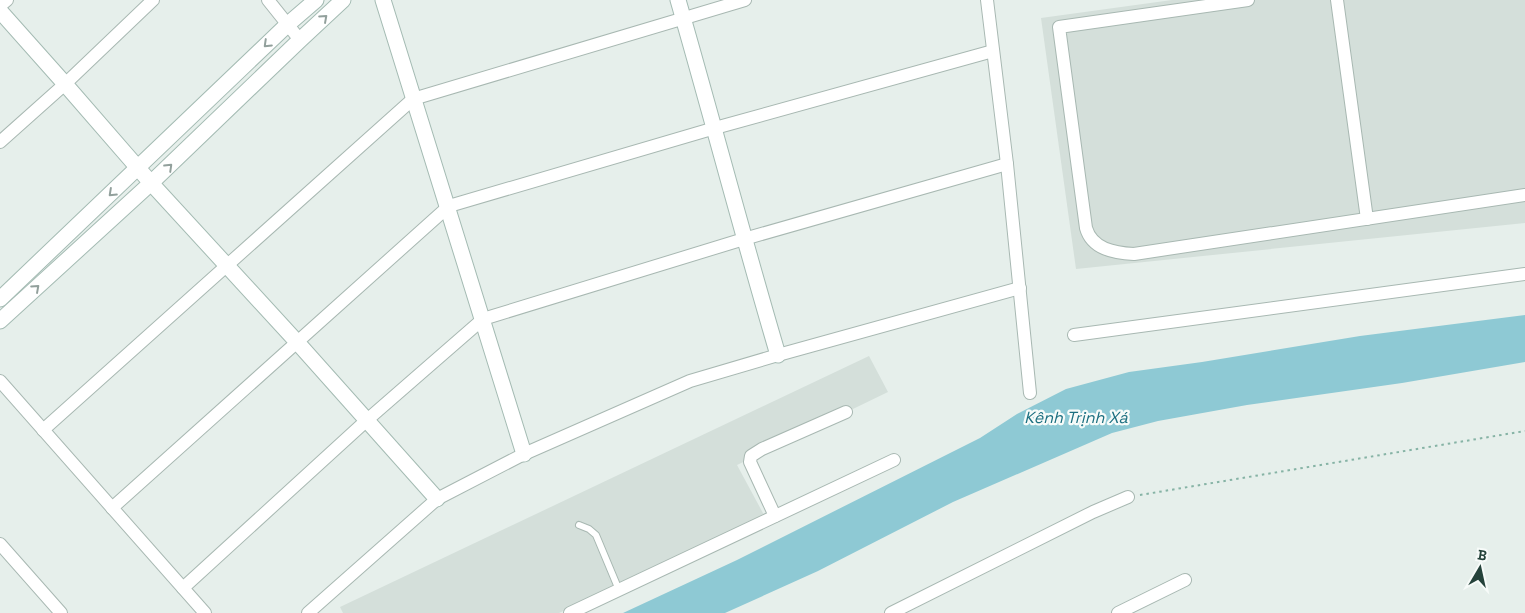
<svg xmlns="http://www.w3.org/2000/svg" width="1525" height="613" viewBox="0 0 1525 613" font-family="'Space Grotesk',sans-serif">
<rect width="100%" height="100%" fill="#e6efeb"/>
<g fill="#d4dfda">
<polygon points="1172,0 1525,0 1525,223 1076,269 1041,18"/>
<polygon points="869,356 888,392 737,465 764,515 559,613 343,613 340,607"/>
</g>
<polygon fill="#8ec9d4" points="1525,315 1525,362 1402,383 1247,405 1158,421 1112,433 953,502 818,571 725,613 623,613 737,560 980,438 1017,414 1066,389 1129,372 1202,362 1360,336"/>
<g fill="none" stroke-linecap="round" stroke-linejoin="round">
<g stroke="#a8b8b2" stroke-width="8">
<polyline id="lane" points="579,525 589,529 596,535 619,590"/>
</g>
<g stroke="#a8b8b2" stroke-width="14">
<g id="street">
<polyline points="268,0 300,40"/>
<polyline points="987,0 1007,164 1030,393"/>
<path d="M1248 0 1059 27 1086 228C1092 249 1114 253 1134 254L1525 195"/>
<polyline points="1337,0 1367,219"/>
<polyline points="0,6 7,0"/>
<polyline points="0,142 65,84 153,0"/>
<polyline points="1074,335 1525,274"/>
<polyline points="0,381 205,613"/>
<polyline points="43,430 413,99 745,0"/>
<polyline points="112,508 449,206 715,128 993,51"/>
<polyline points="775,516 750,462 751,456 762,449 846,412"/>
<polyline points="0,544 61,613"/>
<polyline points="183,588 367,420 483,319 744,239 1007,164"/>
<polyline points="308,613 437,499 524,454 690,381 778,355 1020,288"/>
<polyline points="570,613 894,460"/>
<polyline points="891,613 1093,512 1128,497"/>
<polyline points="1118,613 1185,580"/>
</g>
</g>
<g stroke="#a4bbb3" stroke-width="17">
<g id="secondary">
<polyline points="383,0 524,454"/>
<path d="M678 0C712 118 743 237 778 355"/>
<polyline points="0,11 65,84 151,183 297,342 437,499"/>
<polyline points="0,299 287,25 316,0"/>
<polyline points="0,321 151,183 300,40 343,0"/>
</g>
</g>
<polyline stroke="#86b3a5" stroke-width="2" stroke-dasharray="2.5 4" stroke-linecap="butt" points="1140,495 1525,431"/>
<use href="#lane" stroke="#fff" stroke-width="6"/>
<use href="#street" stroke="#fff" stroke-width="12"/>
<use href="#secondary" stroke="#fff" stroke-width="15"/>
</g>
<defs><path id="oneway-chevron" d="M-2-3.5L2.5 0L-2 3.5" fill="none" stroke-width="1.6" stroke-linecap="round" stroke-linejoin="round" transform="scale(1.25)"/></defs>
<g stroke="#92a09c">
<use href="#oneway-chevron" transform="translate(324 18) rotate(-42)"/>
<use href="#oneway-chevron" transform="translate(267 44) rotate(136)"/>
<use href="#oneway-chevron" transform="translate(169 167) rotate(-44)"/>
<use href="#oneway-chevron" transform="translate(112 193) rotate(137)"/>
<use href="#oneway-chevron" transform="translate(36 288) rotate(-42)"/>
</g>
<g text-anchor="middle" dominant-baseline="central" stroke-width="4.5" stroke-linejoin="round" paint-order="stroke">
<g font-size="16" font-style="italic" fill="#1c6f80" stroke="#f7fbf9">
<text x="1076" y="417">Kênh Trịnh Xá</text>
</g>
</g>
<g transform="translate(1480 568) rotate(9)" stroke="#f7fbf9" stroke-width="4" paint-order="stroke">
<path d="M0-4L9 19L0 12L-9 19Z" fill="#24423a"/>
<text y="-8" font-size="14" font-weight="bold" text-anchor="middle" fill="#24423a">B</text>
</g>
</svg>
